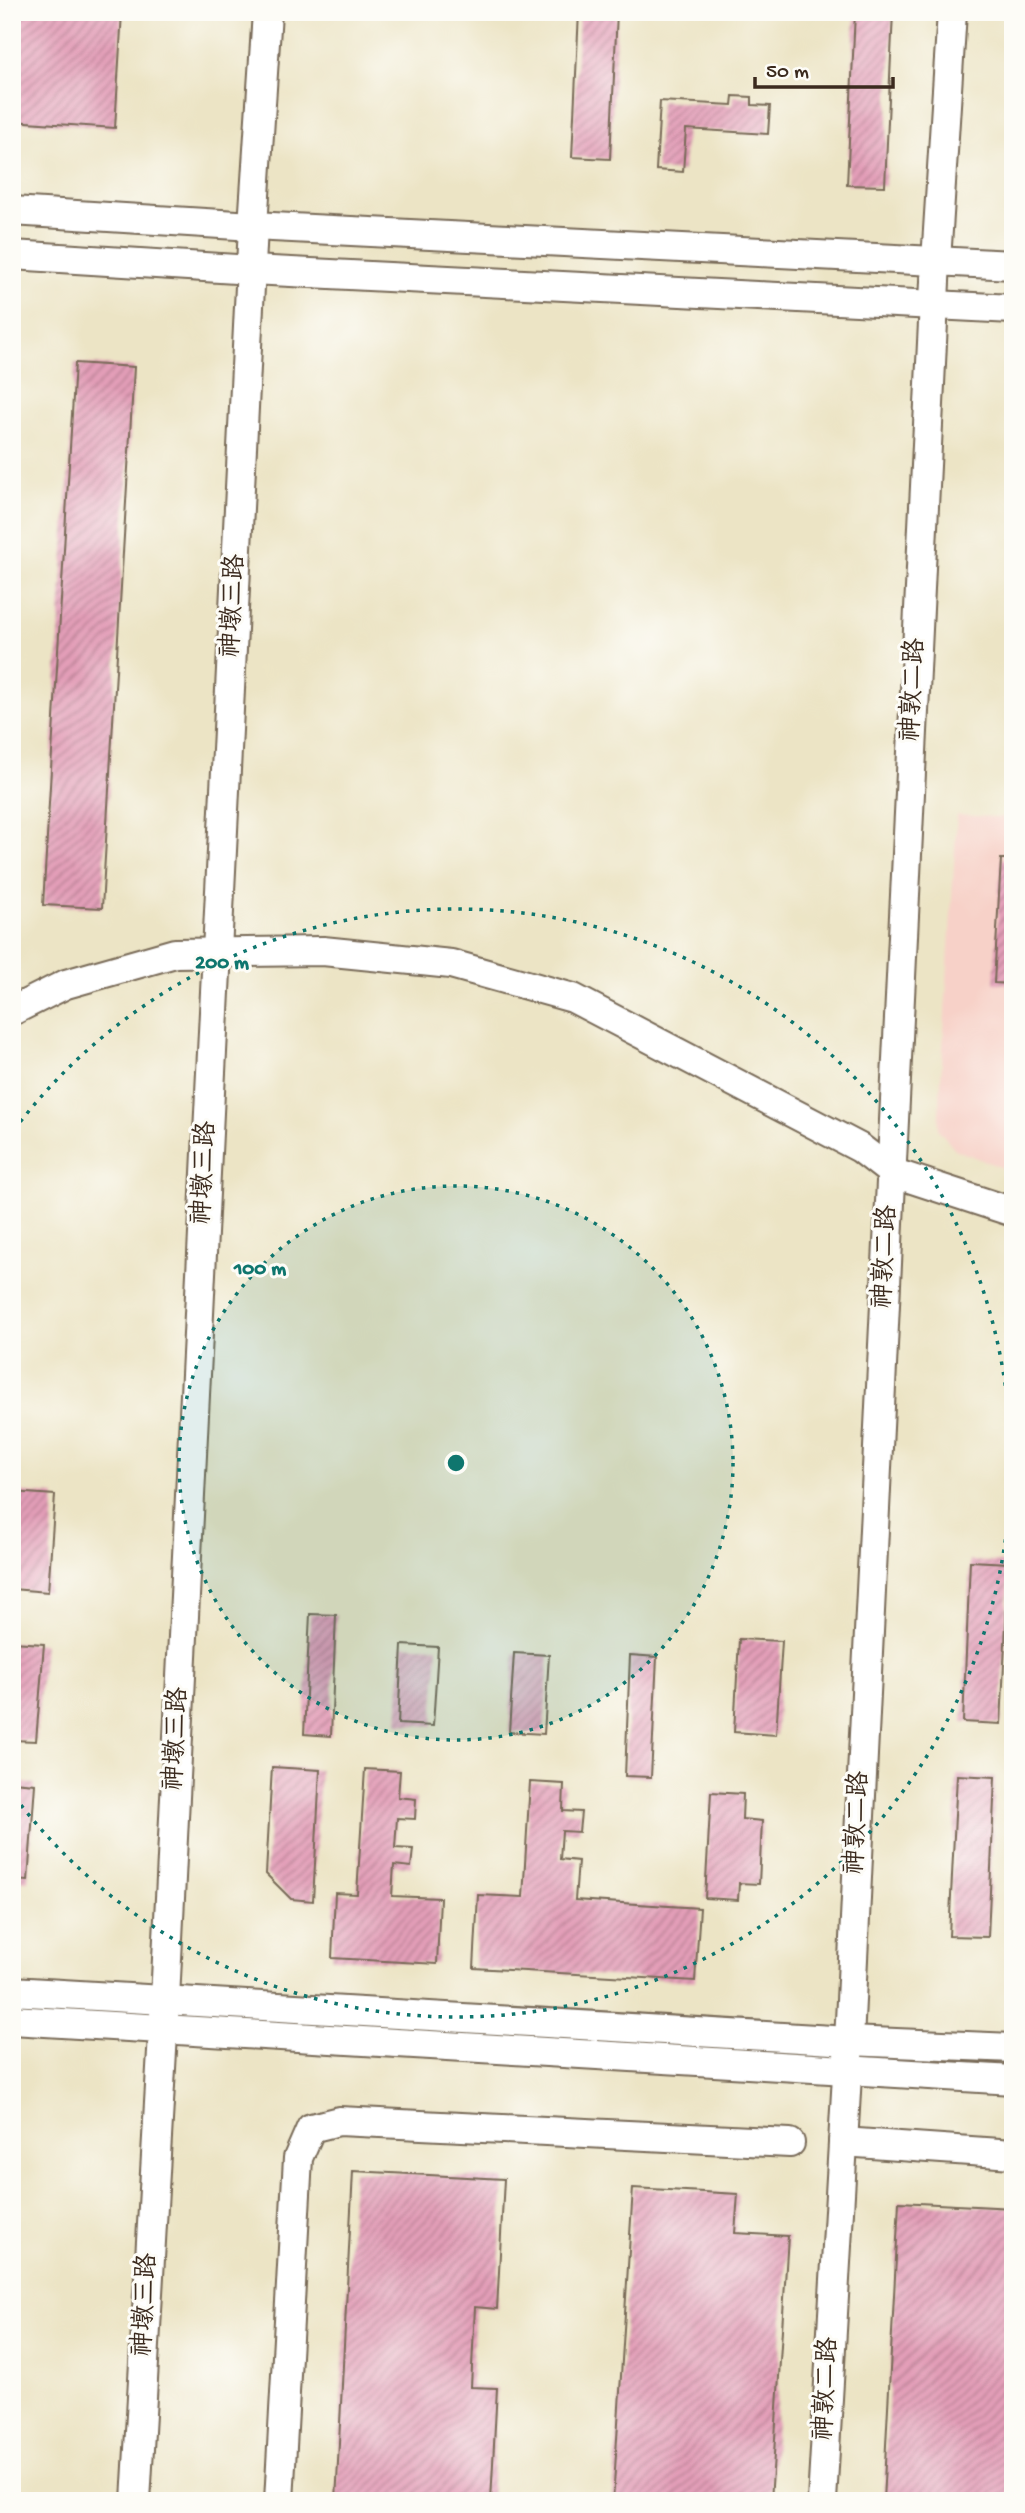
<svg xmlns="http://www.w3.org/2000/svg" width="1025" height="2513" viewBox="0 0 1025 2513" font-family="'Gochi Hand','LXGW WenKai TC',sans-serif">
<defs>
<pattern id="building-hatch" width="6" height="6" patternUnits="userSpaceOnUse" patternTransform="scale(1.75)"><rect width="6" height="6" fill="#e39eb8"/><path d="M-1 1l2-2M0 6l6-6M5 7l2-2" fill="none" stroke="#b98195"/></pattern>
</defs>
<rect width="100%" height="100%" fill="#fdfcf7"/>
<filter id="ink" filterUnits="userSpaceOnUse"><feTurbulence type="fractalNoise" baseFrequency=".0143" numOctaves="2"/><feDisplacementMap in="SourceGraphic" scale="14" xChannelSelector="R" yChannelSelector="G"/><feConvolveMatrix kernelMatrix="1 2 1 2 8 2 1 2 1" color-interpolation-filters="sRGB"/></filter>
<filter id="wash" filterUnits="userSpaceOnUse"><feTurbulence type="fractalNoise" baseFrequency=".00686" numOctaves="4" result="noise"/><feDisplacementMap in="SourceGraphic" scale="28" xChannelSelector="R" yChannelSelector="G"/><feGaussianBlur stdDeviation="1.57" result="paint"/><feColorMatrix in="noise" values="0 0 0 0 0 0 0 0 0 0 0 0 0 0 0 0 0 1.4 0 .05"/><feComposite in="paint" operator="in"/></filter>
<g filter="url(#wash)">
<rect width="100%" height="100%" fill="#ece4c5"/>
<polygon fill="#f7d1c8" points="957,815 1013,818 1013,1172 956,1150 938,1129"/>
<g id="blocks">
<g fill="url(#building-hatch)">
<polygon points="12,12 122,12 115,128 12,121"/>
<polygon points="579,12 617,12 610,159 572,157"/>
<polygon points="855,12 893,12 885,186 847,185"/>
<polygon points="733,96 752,97 752,105 770,106 768,134 686,129 683,172 656,170 660,101 732,105"/>
<polygon points="75,363 134,367 102,908 43,905"/>
<polygon points="1001,859 1013,859 1013,984 994,983"/>
<polygon points="12,1492 55,1495 48,1592 12,1589"/>
<polygon points="970,1561 1009,1563 1001,1724 963,1722"/>
<polygon points="310,1614 336,1615 331,1736 304,1734"/>
<polygon points="739,1639 782,1641 776,1735 734,1732"/>
<polygon points="12,1642 44,1644 36,1741 12,1740"/>
<polygon points="402,1645 438,1647 433,1726 398,1724"/>
<polygon points="514,1653 549,1655 544,1734 509,1732"/>
<polygon points="630,1655 657,1657 651,1777 625,1776"/>
<polygon points="272,1767 320,1770 313,1901 291,1899 266,1874"/>
<polygon points="365,1769 400,1771 398,1797 416,1799 415,1819 397,1818 395,1848 413,1849 411,1867 394,1865 392,1896 440,1898 437,1964 332,1958 335,1893 357,1894"/>
<polygon points="957,1775 995,1777 988,1937 949,1936"/>
<polygon points="12,1782 35,1784 28,1881 12,1880"/>
<polygon points="530,1782 564,1784 563,1811 581,1812 579,1832 562,1831 560,1859 578,1861 575,1900 700,1908 695,1981 474,1968 478,1895 523,1897"/>
<polygon points="711,1792 743,1794 742,1819 762,1821 759,1884 739,1883 738,1900 705,1898"/>
<polygon points="353,2171 504,2179 497,2309 475,2307 471,2387 497,2388 491,2501 336,2501"/>
<polygon points="633,2188 738,2194 735,2233 788,2236 771,2501 613,2501"/>
<polygon points="899,2202 1013,2208 1013,2501 883,2501"/>
</g>
</g>
</g>
<g filter="url(#ink)">
<use href="#blocks" fill-opacity="0" stroke="#796b58" stroke-width="2"/>
<g fill="none" stroke-linecap="round" stroke-linejoin="round">
<g stroke="#796b58" stroke-width="32">
<g id="minor">
<polyline points="12,211 253,226 1013,265"/>
<polyline points="12,255 252,270 1013,309"/>
<polyline points="12,1011 66,984 175,953 323,951 451,964 573,998 860,1148 891,1172 1013,1212"/>
<polyline points="12,1991 849,2041 1013,2048"/>
<polyline points="12,2020 1013,2080"/>
<polyline points="843,2142 1013,2154"/>
<polyline points="136,2501 165,1999 253,226 267,12"/>
<polyline points="279,2501 298,2158 311,2128 339,2121 790,2143"/>
<polyline points="822,2501 849,2041 936,261 952,12"/>
</g>
</g>
<use href="#minor" stroke="#fff" stroke-width="28"/>
</g>
</g>
<circle cx="456" cy="1463" r="277" fill="#0f766e" fill-opacity=".12"/>
<g fill="none" stroke="#0f766e" stroke-width="3.5" stroke-dasharray="3.5 7">
<circle cx="456" cy="1463" r="277"/>
<path d="M14 1130A554 554 0 1 1 14 1796"/>
</g>
<g text-anchor="middle" dominant-baseline="central" stroke-width="6" stroke-linejoin="round" paint-order="stroke">
<g font-size="26" fill="#3b2a1e" stroke="#fdfcf7">
<text transform="translate(235 606) rotate(-87)">神墩三路</text>
<text transform="translate(915 690) rotate(-87)">神敦二路</text>
<text transform="translate(206 1173) rotate(-87)">神墩三路</text>
<text transform="translate(887 1257) rotate(-87)">神敦二路</text>
<text transform="translate(178 1739) rotate(-87)">神墩三路</text>
<text transform="translate(859 1823) rotate(-87)">神敦二路</text>
<text transform="translate(147 2305) rotate(-87)">神墩三路</text>
<text transform="translate(828 2389) rotate(-87)">神敦二路</text>
</g>
</g>
<circle cx="456" cy="1463" r="10" fill="#0f766e" stroke="#fdfcf7" stroke-width="3.5"/>
<g font-size="21" text-anchor="middle" font-weight="bold" fill="#0f766e" stroke="#fdfcf7" stroke-width="6" stroke-linejoin="round" paint-order="stroke">
<text x="222" y="968">200 m</text>
<text x="260" y="1274">100 m</text>
</g>
<rect width="1025" height="2513" fill="none" stroke="#fdfcf7" stroke-width="42"/>
<path d="M755 77v10h138v-10" fill="none" stroke="#3b2a1e" stroke-width="3.5"/>
<text x="766" y="77" font-size="21" fill="#3b2a1e" stroke="#fdfcf7" stroke-width="5" paint-order="stroke">50 m</text>
</svg>
